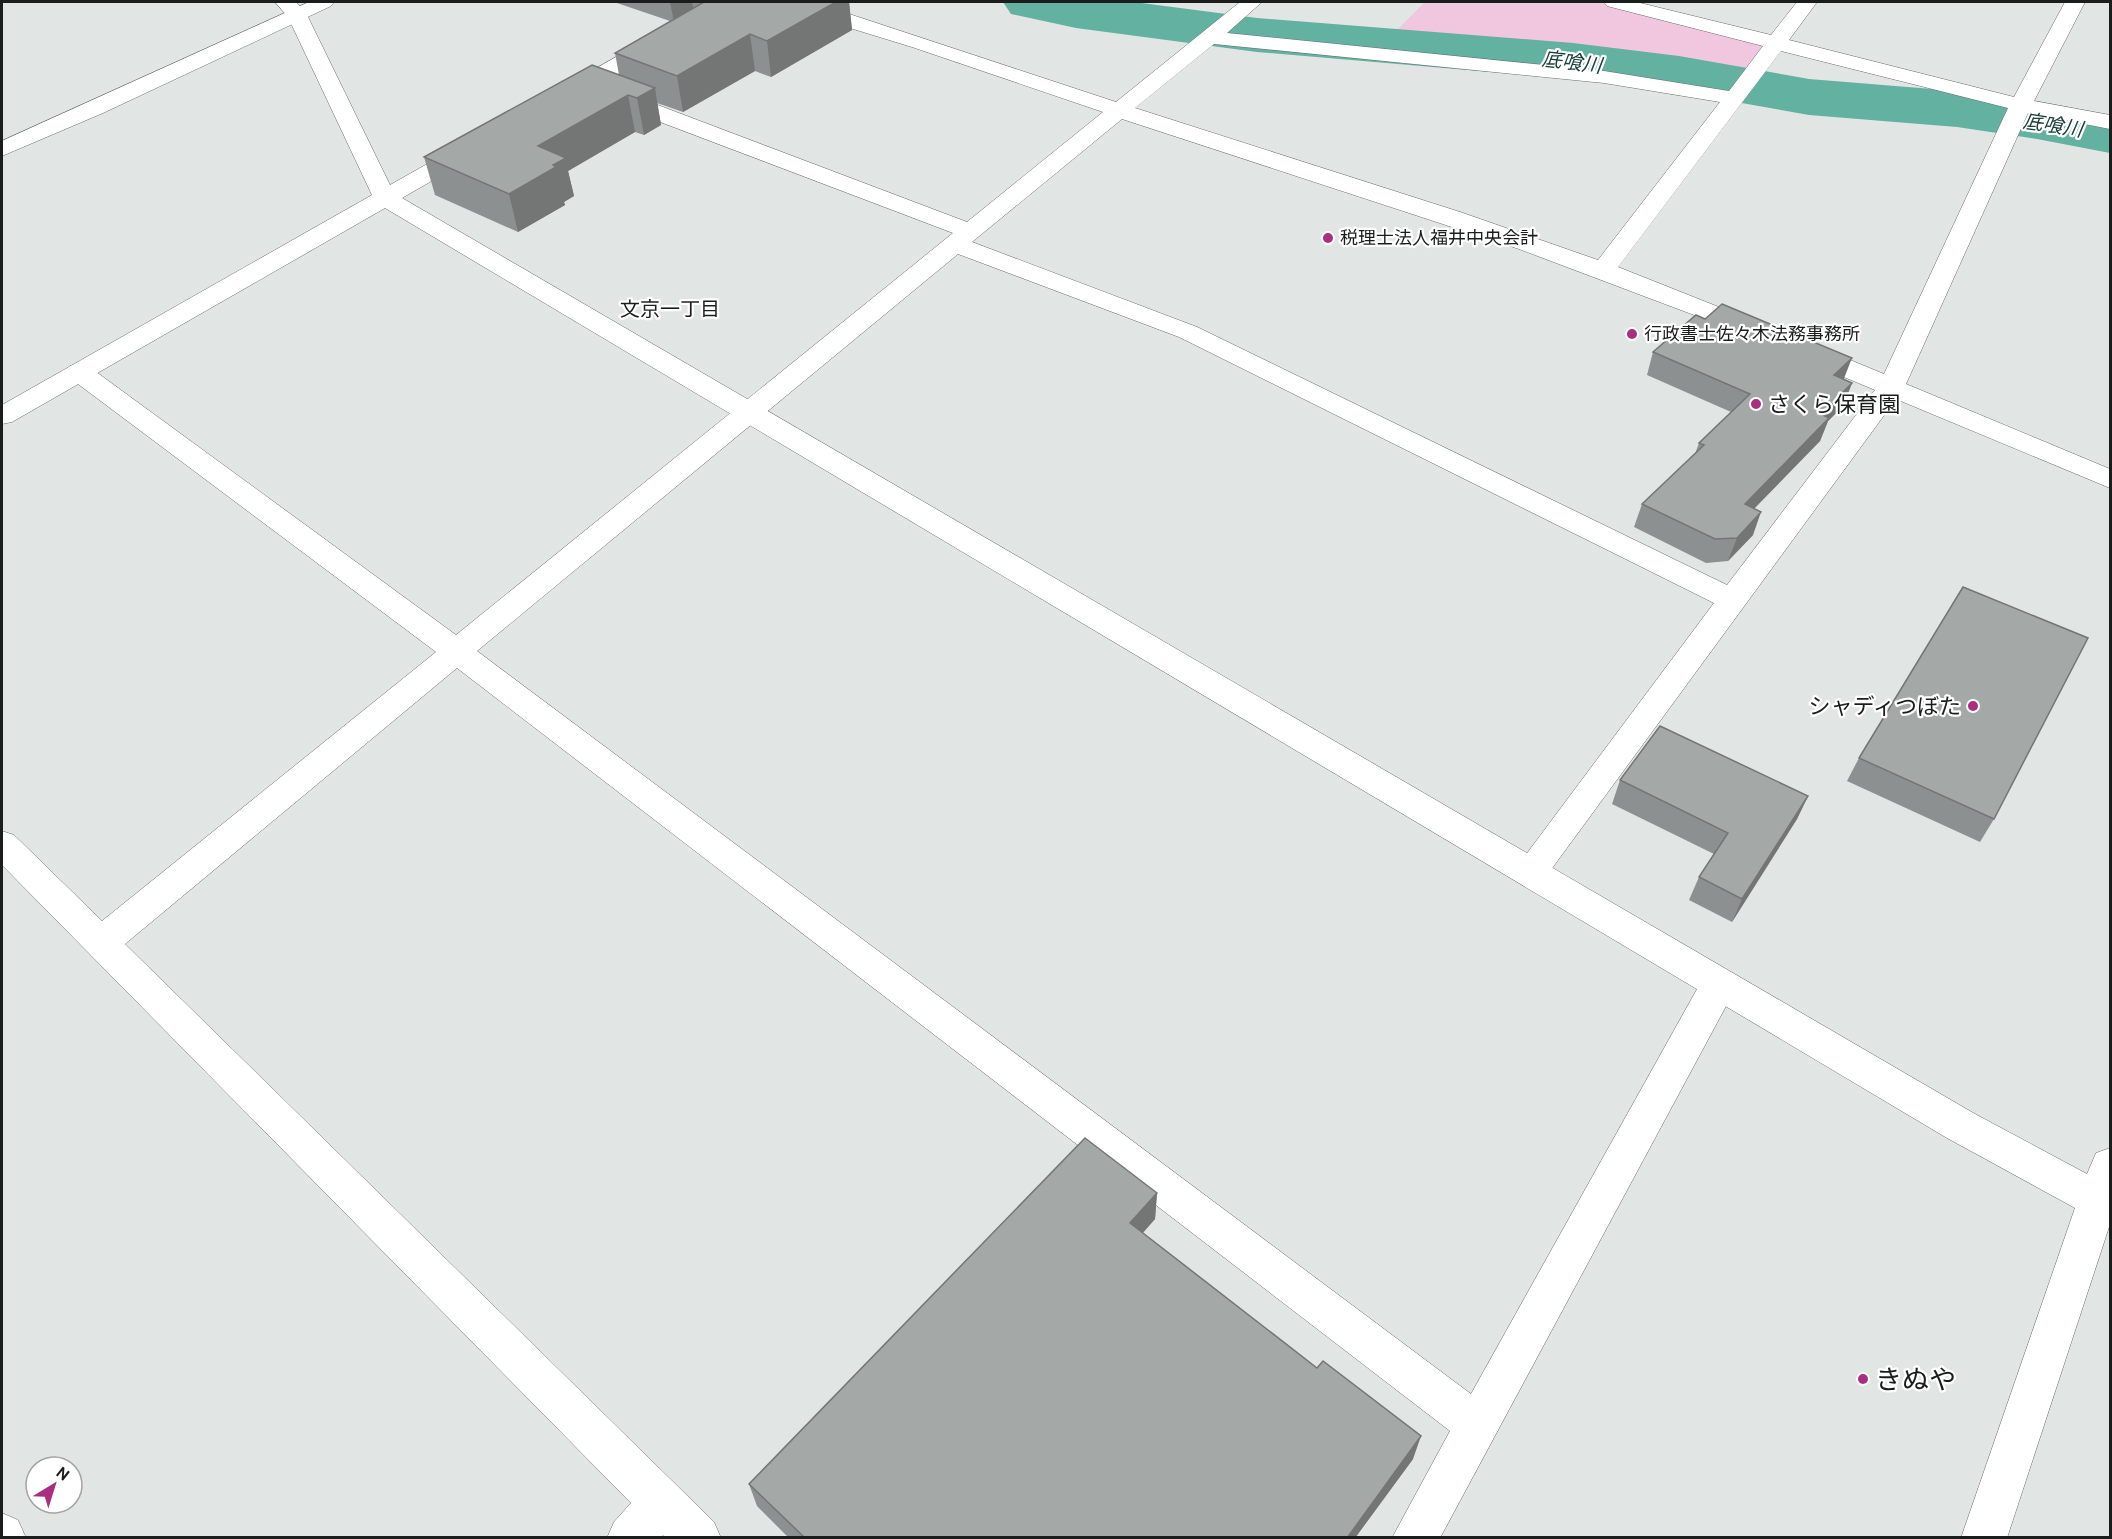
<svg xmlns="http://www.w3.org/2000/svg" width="2112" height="1539" viewBox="0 0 2112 1539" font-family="Cabin,'Noto Sans JP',sans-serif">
<rect width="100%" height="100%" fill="#e1e5e4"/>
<polygon fill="#f0c7de" points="1425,2 1614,2 1776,42 1745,83 1387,40"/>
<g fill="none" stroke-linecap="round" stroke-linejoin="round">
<polygon fill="#63b1a0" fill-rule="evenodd" points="1003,2 1134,2 1257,18 1573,43 1679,56 1809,79 1957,91 2037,101 2110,115 2110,153 2037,139 1957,127 1809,115 1679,92 1573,79 1257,52 1076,28 1011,14"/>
<g stroke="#696c6b" stroke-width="1">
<g id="minor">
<polygon points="309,2 334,2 331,6 103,113 2,156 2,141"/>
<path d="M775 2H806L837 10 1116 102 1240 2H1262L1227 33 1604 71 1729 91 1763 46 1607 6 1604 2H1636L1771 35 1797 2H1817L1789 40 2014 97 2065 2H2085L2034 101 2110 115V129L2028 113 1906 384 2110 469V488L1896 399 1542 882 1530 886 1518 882 1513 872 1714 603 1179 337 958 254 477 651 1471 1394 1706 973 1719 969 1732 973 1737 984 1732 995 1440 1538H1392L1450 1431 457 668 125 944 714 1522 721 1538H665L663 1535 661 1538H607L614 1522 631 1503 2 865V831L14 835 102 921 436 652 70 378 66 372 70 366 79 364 88 366 456 635 953 233 610 103 607 98 610 93 618 91 626 93 967 222 1103 112 912 47 778 6ZM1214 44 1604 83 1720 102 1598 260 1460 212 1135 108ZM1781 51 2008 108 1884 374 1814 345 1805 343 1796 345 1792 351 1796 357 1875 390 1727 585 1197 327 972 242 1122 119 1519 249 1755 338 1764 335 1768 330 1764 325 1618 267Z"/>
<polygon points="2,1513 18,1520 26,1538 2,1538"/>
</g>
</g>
<g stroke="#696c6b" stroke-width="1">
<g id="tertiary">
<polygon points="275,2 296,2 307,15 390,185 459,146 467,144 475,146 478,151 475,156 402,198 1975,1114 2087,1174 2096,1153 2110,1148 2110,1224 2007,1538 1961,1538 2075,1208 1947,1138 385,208 12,422 2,424 2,405 372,195 288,17"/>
<polygon points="714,2 738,2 735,6 577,98 569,100 561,98 558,93 561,88"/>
</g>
</g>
<use href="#minor" fill="#fff" fill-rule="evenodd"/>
<use href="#tertiary" fill="#fff" fill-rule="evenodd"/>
</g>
<g fill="#8d9090">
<polygon points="614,2 849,2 852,30 771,77 755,71 683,112 657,103 661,125 644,135 635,132 568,171 574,196 564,202 565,205 518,232 435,195 424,157 619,75 615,53 670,21"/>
<polygon points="1653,352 1844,380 1852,383 1843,406 1828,421 1820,441 1754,509 1753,535 1728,561 1706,563 1634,527 1642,504 1695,454 1699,443 1731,412 1647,375"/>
<polygon points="1859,758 1994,819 1980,842 1847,781"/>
<polygon points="1620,780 1808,796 1797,819 1732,922 1689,900 1699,877 1714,854 1612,804"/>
<polygon points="1157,1193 1155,1219 1143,1233 1413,1459 1355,1538 789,1538 757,1506 749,1484"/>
</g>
<g fill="#737675">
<polygon points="670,2 692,2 694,11 674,22"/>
<polygon points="836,2 849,2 852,30 771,77 767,41"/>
<polygon points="750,34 755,71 683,112 677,76"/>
<polygon points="655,88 661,125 644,135 637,98"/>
<polygon points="628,95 635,132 568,171 574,196 564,202 565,205 518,232 509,194 538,146"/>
<polygon points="1852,358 1843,381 1834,375"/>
<polygon points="1852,383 1843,406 1828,421 1820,441 1736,527 1745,504 1821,414"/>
<polygon points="1761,512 1753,535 1728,561 1737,538"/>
<polygon points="1808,796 1797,819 1732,922 1742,899"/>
<polygon points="1157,1193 1155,1219 1128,1249 1130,1223"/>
<polygon points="1421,1436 1413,1459 1355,1538 1347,1538"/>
</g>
<g fill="#a4a8a7" stroke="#737675" stroke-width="1.5">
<polygon points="704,2 836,2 767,41 750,34 677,76 615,53"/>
<polygon points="592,65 655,88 637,98 628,95 538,146 566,158 553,165 556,167 509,194 424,157"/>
<polygon points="1722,304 1852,358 1834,375 1852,383 1821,414 1829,418 1745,504 1761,512 1737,538 1715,539 1642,504 1704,445 1699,443 1750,394 1653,352 1696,315 1705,319"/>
<polygon points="1963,587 2088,638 1994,819 1859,758"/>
<polygon points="1660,726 1808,796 1742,899 1699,877 1728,833 1620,780"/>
<polygon points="1085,1138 1157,1193 1130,1223 1317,1368 1323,1361 1421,1436 1347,1538 805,1538 749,1484"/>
</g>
<g fill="#a92e80" stroke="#fff" stroke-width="2">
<circle cx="1328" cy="238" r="6"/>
<circle cx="1632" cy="334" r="6"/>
<circle cx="1756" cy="404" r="6"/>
<circle cx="1973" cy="706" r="6"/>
<circle cx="1863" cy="1379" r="6"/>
</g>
<g text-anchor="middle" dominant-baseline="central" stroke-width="4.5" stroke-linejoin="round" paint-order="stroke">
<g font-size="18" fill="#1b1c1c" stroke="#fff" text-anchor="start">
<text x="1340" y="238">税理士法人福井中央会計</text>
<text x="1644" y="334">行政書士佐々木法務事務所</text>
</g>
<g font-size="20" font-style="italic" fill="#1c413a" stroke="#fff">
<text transform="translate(1572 62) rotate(7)">底喰川</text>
<text transform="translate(2053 125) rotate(9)">底喰川</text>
</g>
<g font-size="20" fill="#1b1c1c" stroke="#fff">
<text x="670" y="309">文京一丁目</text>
</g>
<g font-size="22" fill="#1b1c1c" stroke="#fff" text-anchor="start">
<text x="1768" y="404">さくら保育園</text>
<text x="1961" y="706" text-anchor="end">シャディつぼた</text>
</g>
<g font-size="27" fill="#1b1c1c" stroke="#fff" text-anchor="start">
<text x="1875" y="1379">きぬや</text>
</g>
</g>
<rect width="2112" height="1539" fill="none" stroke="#1b1c1c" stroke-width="6"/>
<g transform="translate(54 1485) rotate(38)"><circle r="28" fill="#ffffff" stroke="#a4a4a4" stroke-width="1.5"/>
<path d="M0-4.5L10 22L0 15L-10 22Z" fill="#a92e80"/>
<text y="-9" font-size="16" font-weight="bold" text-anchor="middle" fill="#1b1c1c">N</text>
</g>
</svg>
